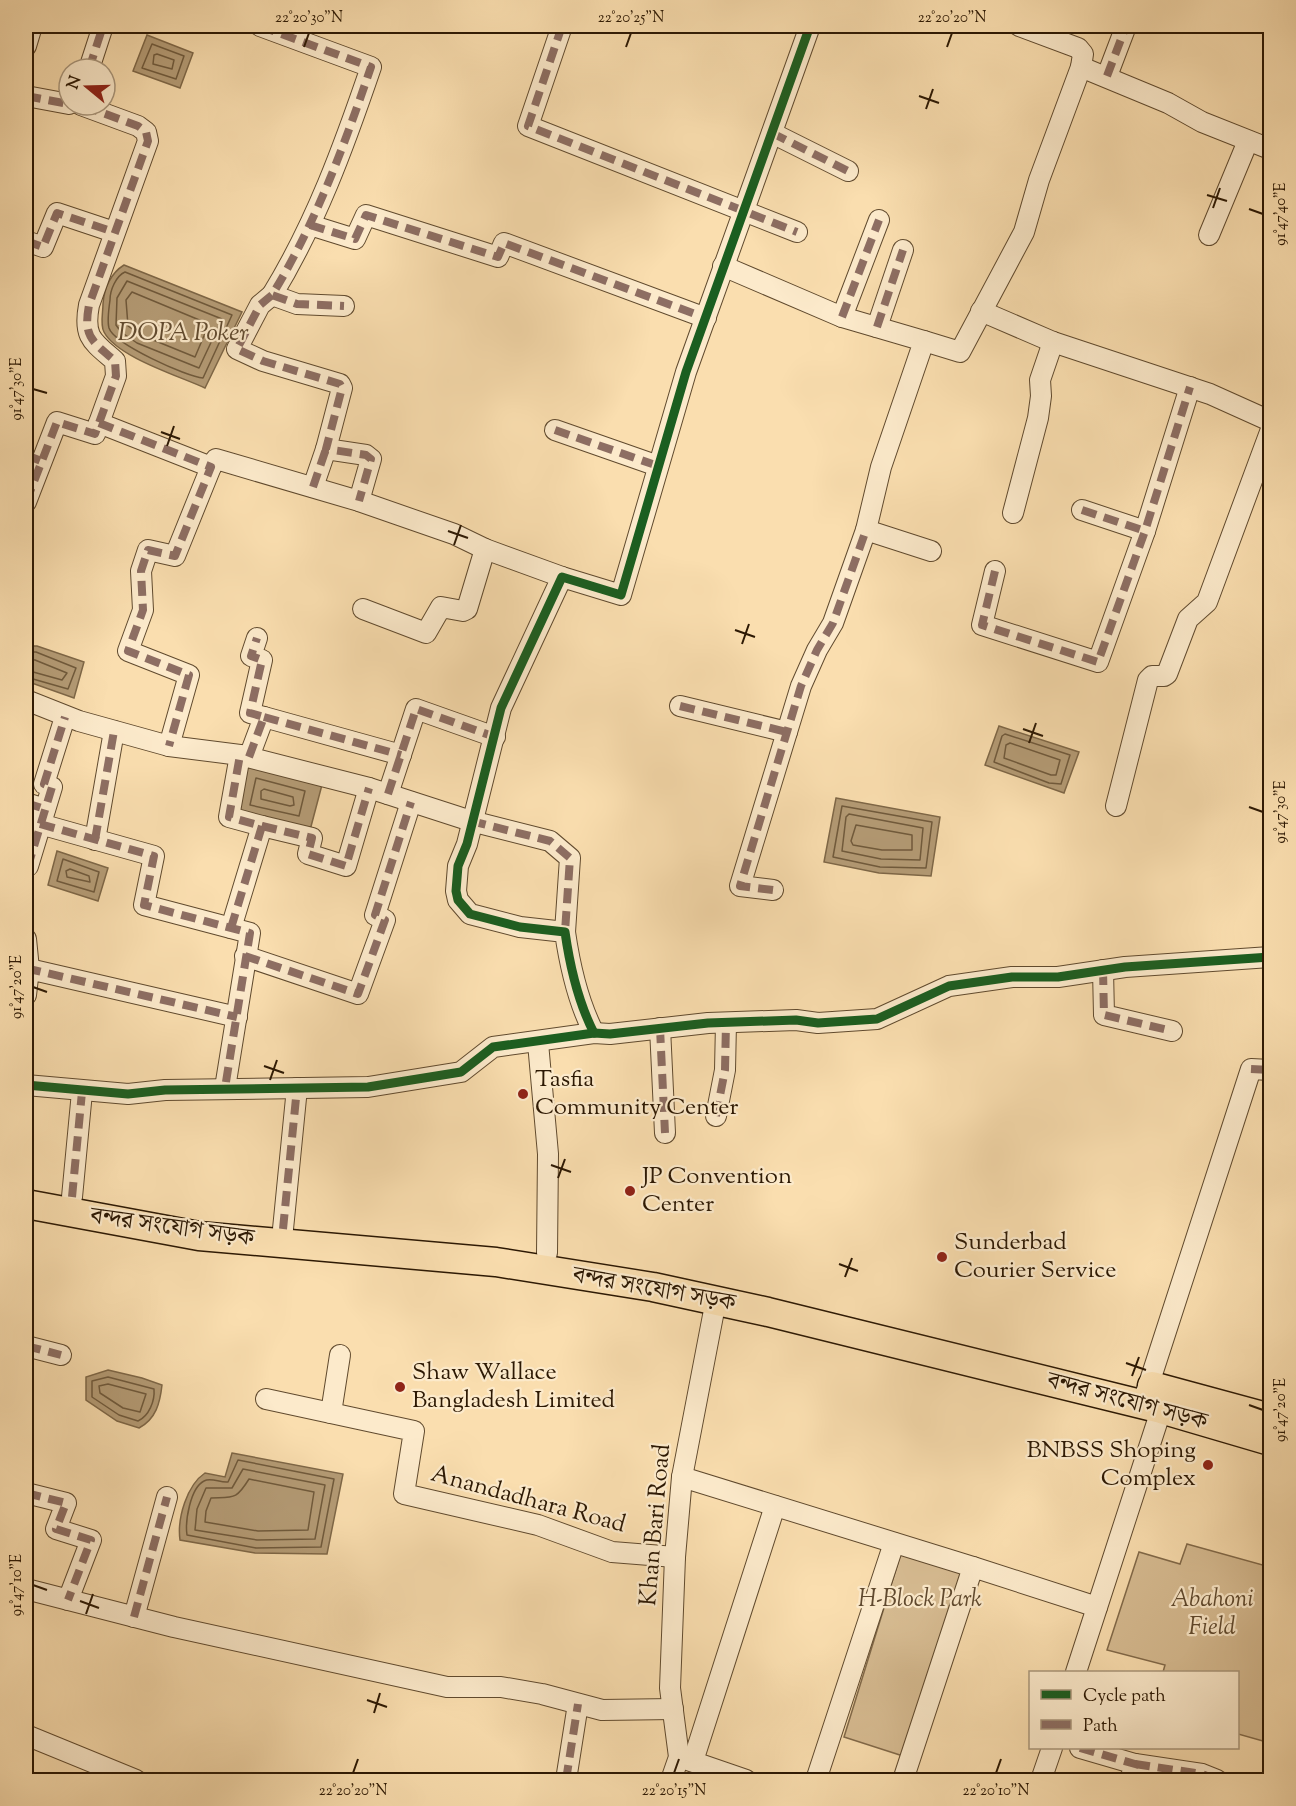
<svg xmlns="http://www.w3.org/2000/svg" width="1296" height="1806" viewBox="0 0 1296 1806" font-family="'Sorts Mill Goudy','Noto Serif Bengali',serif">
<rect width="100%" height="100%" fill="#fadeaf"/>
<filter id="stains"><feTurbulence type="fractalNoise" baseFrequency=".00333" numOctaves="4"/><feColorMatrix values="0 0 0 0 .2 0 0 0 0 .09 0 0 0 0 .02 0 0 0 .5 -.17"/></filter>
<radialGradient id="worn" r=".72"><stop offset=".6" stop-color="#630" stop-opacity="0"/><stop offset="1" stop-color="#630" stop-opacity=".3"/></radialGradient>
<g fill="#d7bc92" stroke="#826a4a" stroke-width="1.5">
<polygon points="1187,1544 1270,1567 1270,1743 1238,1734 1238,1672 1163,1672 1165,1665 1107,1650 1139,1552 1180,1564"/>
<polygon points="901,1553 962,1572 903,1756 844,1737"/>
</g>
<g fill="#b49b75" stroke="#7e6747" stroke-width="1.5">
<polygon points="147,35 193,53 180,88 133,71"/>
<path d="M124 265 242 312 205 388C179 376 117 357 104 332 100 325 103 312 103 304 104 288 111 273 124 265Z"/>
<polygon points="27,646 37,646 84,662 74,698 26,681"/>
<polygon points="999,726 1079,752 1064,793 985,765"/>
<polygon points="244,761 323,781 309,834 233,815"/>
<polygon points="836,798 940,817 931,876 879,873 824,862"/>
<polygon points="57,851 108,868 98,901 48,885"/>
<path d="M108 1370 142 1378 162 1385C160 1403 156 1419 139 1428L117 1421 86 1400V1377Z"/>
<path d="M232 1453 343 1474 327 1554 255 1553 180 1540C177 1518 187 1485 205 1473L225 1477Z"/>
</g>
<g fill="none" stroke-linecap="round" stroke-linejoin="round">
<g stroke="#705a3c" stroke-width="1.5">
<polygon points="152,44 184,56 176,79 142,68"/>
<polygon points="157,54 174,60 172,69 153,64 154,55"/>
<path d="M125 272 232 315 203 378C187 377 114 344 109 328 107 321 109 307 110 300 110 290 116 276 125 272Z"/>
<polygon points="127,281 222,319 199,368 137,343 121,332 116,325 117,298"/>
<polygon points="132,292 209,324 195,357 141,335 128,326 126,300"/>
<polyline points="26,652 36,652 76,668 68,689 26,677"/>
<polyline points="26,659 35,660 67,673 62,680 26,670"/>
<polygon points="1005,734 1070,755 1061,784 1049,783 994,762 1002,736"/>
<polygon points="1010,743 1060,760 1056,775 1051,775 1004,758 1006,745"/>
<polygon points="256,778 305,791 299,816 250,805"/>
<polygon points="264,789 293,797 294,805 290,806 261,799 261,791"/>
<polygon points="842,806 932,822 926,868 880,867 833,857"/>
<polygon points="849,814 923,828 920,860 881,859 842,851 846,817"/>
<polygon points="856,825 912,835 912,850 882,850 853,845 851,841"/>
<polygon points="63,859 99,872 94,892 57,881"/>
<polygon points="70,869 89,876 90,882 67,877 66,871"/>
<path d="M108 1377 154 1389C155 1401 149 1416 138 1421L119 1415 92 1397V1381Z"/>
<polygon points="108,1384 146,1394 140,1412 123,1408 100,1393 99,1386"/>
<path d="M238 1460 334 1479 321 1547 256 1548 187 1535C185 1522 190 1488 204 1481 211 1477 220 1483 228 1482Z"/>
<polygon points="243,1469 325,1485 315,1539 257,1540 195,1530 197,1509 206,1488 232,1488"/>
<path d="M249 1479 314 1492 308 1530 258 1531 205 1522 206 1511 211 1498C234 1497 236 1500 249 1479Z"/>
</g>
<g stroke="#604a2e" stroke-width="22">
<g id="minor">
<path d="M260 26 371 67C344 146 316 223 272 295L297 304 344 306"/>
<polyline points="562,26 528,126 797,232"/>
<polyline points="26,46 32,26"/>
<polyline points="1081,67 1168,103 1202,122 1270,149"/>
<polyline points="89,69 103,26"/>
<polyline points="1107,76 1126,26"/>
<polyline points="26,96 69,104"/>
<polyline points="772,133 848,171"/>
<polyline points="310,225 355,239 366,215 498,257 504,243 706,318"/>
<polyline points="1209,235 1248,141"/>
<polyline points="26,241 43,247 57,213 114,232"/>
<polyline points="723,266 842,317 924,341 881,467 866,530 931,551"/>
<polyline points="272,295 260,305 237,349 263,361 340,384 342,388 326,449 366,455 371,459 359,501"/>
<polyline points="981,311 1053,342 1210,394 1270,421"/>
<polyline points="842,317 879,220"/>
<polyline points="877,327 903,250"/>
<polyline points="924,341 960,352 1024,232 1039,180 1081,67 1083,54 1078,48 1019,26"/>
<polyline points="99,423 211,467 175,556 148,550 141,571 143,610 128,651 189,675 169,746"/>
<polyline points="555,430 658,466"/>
<polyline points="211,467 216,459 359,501 454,534 485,549 562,577"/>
<polyline points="313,487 326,449"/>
<path d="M26 502 57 422 95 434 116 376 115 361C92 341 83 337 89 305L148 141 146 132 138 126 81 105"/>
<polyline points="1082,510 1145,531"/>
<polyline points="1013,513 1038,418 1041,396 1040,380 1053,342"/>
<polyline points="995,571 982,625 1098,662 1145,531 1190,387"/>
<polyline points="363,609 426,633 441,607 463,611 467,609 485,549"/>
<polyline points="26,700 79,721 169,746 240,755 369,788 471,821 550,841 570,858 565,932"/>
<polyline points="680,706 787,732"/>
<polyline points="264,717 401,755"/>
<polyline points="249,757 264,717 250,713 262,660 251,656 257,638"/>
<polyline points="388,794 416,709 495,737"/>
<polyline points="26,803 45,809"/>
<polyline points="1116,806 1148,680 1152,676 1164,676 1167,674 1188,619 1207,602 1270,432"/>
<polyline points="40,824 154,856 144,905 250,933 225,1088"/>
<polyline points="262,826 312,838 308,854 346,866 369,788"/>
<polyline points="95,840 114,731"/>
<polyline points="26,866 28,866 52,787 44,784 65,717"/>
<polyline points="773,890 740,886 801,686 817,650 833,623 866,530"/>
<polyline points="231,928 262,826 229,817 240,755"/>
<polyline points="26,939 29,969"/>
<polyline points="245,956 358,994 385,920 375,915 411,802"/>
<polyline points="1103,970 1104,1015 1172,1031"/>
<polyline points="26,995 29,969 237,1017"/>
<polyline points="660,1028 665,1133"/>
<path d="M594 1033C578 1002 570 967 565 932L520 927 470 914 458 900 456 891 458 866 467 844 501 708 562 577 621 595 686 372 810 26"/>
<polyline points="538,1043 548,1154 547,1253"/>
<polyline points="26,1085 128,1094 165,1090 368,1087 461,1072 493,1047 594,1033 610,1034 708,1023 796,1020 818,1023 877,1019 949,986 1012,977 1058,977 1125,967 1270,957"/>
<polyline points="716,1116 725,1070 726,1023"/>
<polyline points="72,1197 82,1092"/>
<polyline points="283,1229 297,1088"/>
<polyline points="26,1346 61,1355"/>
<polyline points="1145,1396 1251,1069 1270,1070"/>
<polyline points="266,1399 414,1431 404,1494 538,1525 612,1552 675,1557"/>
<polyline points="331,1413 340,1355"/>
<polyline points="682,1477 973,1567"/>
<polyline points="26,1493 66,1503 56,1529 91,1540 68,1600"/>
<polyline points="26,1589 174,1627 447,1687 501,1687 542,1694 602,1710 673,1709"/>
<polyline points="134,1617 167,1497"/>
<polyline points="1076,1672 1165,1398"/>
<polyline points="26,1735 136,1780"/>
<polyline points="1080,1748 1135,1764 1130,1780"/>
<polyline points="682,1758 746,1780"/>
<polyline points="693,1761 775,1506"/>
<polyline points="1135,1764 1202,1774 1217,1780"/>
<polyline points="566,1780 578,1704"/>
<polyline points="671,1780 679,1757 670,1688 675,1557 682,1477 716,1300"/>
<polyline points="816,1780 894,1543"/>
<polyline points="903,1780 973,1567 1097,1607"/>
<polyline points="1041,1780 1052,1748"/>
</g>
</g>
<g stroke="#2c1803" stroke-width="31">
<g id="highway">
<polyline points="26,1204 199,1236 496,1262 653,1287 768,1312 1161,1409 1270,1441"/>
<polyline points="1152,1386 1270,1418"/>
</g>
</g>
<use href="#minor" stroke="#fceacb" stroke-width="20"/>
<use href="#highway" stroke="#fadeaf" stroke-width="28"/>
<g stroke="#8d6e63" stroke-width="8" stroke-dasharray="15 8" stroke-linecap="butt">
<path d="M260 26 371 67C344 146 316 223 272 295L297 304 344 306"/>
<polyline points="562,26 528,126 797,232"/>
<polyline points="26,46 32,26"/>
<polyline points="89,69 103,26"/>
<polyline points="1107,76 1126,26"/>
<polyline points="26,96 69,104"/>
<polyline points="772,133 848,171"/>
<polyline points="310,225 355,239 366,215 498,257 504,243 706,318"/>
<polyline points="26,241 43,247 57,213 114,232"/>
<polyline points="272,295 260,305 237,349 263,361 340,384 342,388 326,449 366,455 371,459 359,501"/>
<polyline points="842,317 879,220"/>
<polyline points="877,327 903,250"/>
<polyline points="99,423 211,467 175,556 148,550 141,571 143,610 128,651 189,675 169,746"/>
<polyline points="555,430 658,466"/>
<polyline points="26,455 41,461"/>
<polyline points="313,487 326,449"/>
<path d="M26 502 57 422 95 434 116 376 115 361C92 341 83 337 89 305L148 141 146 132 138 126 81 105"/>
<polyline points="1082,510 1145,531"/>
<polyline points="995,571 982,625 1098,662 1145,531 1190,387"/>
<polyline points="680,706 787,732"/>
<polyline points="264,717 401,755"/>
<polyline points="249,757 264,717 250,713 262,660 251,656 257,638"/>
<polyline points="388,794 416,709 495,737"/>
<polyline points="26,803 45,809"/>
<polyline points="471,821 550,841 570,858 565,932"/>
<polyline points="40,824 154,856 144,905 250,933 225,1088"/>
<polyline points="262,826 312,838 308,854 346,866 369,788"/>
<polyline points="95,840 114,731"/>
<polyline points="26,866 28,866 52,787 44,784 65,717"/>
<polyline points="773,890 740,886 801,686 817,650 833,623 866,530"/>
<polyline points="231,928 262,826 229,817 240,755"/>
<polyline points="26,939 29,969"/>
<polyline points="245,956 358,994 385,920 375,915 411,802"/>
<polyline points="1103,970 1104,1015 1172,1031"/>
<polyline points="26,995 29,969 237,1017"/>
<polyline points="660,1028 665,1133"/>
<polyline points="1251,1069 1270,1070"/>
<polyline points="716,1116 725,1070 726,1023"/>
<polyline points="72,1197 82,1092"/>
<polyline points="283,1229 297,1088"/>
<polyline points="26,1346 61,1355"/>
<polyline points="26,1493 66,1503 56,1529 91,1540 68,1600"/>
<polyline points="134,1617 167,1497"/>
<polyline points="1080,1748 1135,1764 1130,1780"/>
<polyline points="1135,1764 1202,1774 1217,1780"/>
<polyline points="566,1780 578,1704"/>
</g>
<g stroke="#fceacb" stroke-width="13">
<g id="cycleway">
<path d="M594 1033C578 1002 570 967 565 932L520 927 470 914 458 900 456 891 458 866 467 844 501 708 562 577 621 595 686 372 810 26"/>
<polyline points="26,1085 128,1094 165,1090 368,1087 461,1072 493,1047 594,1033 610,1034 708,1023 796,1020 818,1023 877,1019 949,986 1012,977 1058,977 1125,967 1270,957"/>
</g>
</g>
<use href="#cycleway" stroke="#1b5e20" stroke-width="9"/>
</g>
<path fill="none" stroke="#2c1803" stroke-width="2" d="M304 47 309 33M626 47 631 33M947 47 952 33M919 96 939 103M926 109 933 89M1207 195 1227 201M1213 208 1220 188M1249 209 1263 214M33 389 47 393M161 432 180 439M167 446 174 426M448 531 468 538M454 545 461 525M735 630 755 637M742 644 749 624M1023 729 1043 736M1029 743 1036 723M1249 807 1263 812M33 987 47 992M264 1066 284 1073M270 1080 277 1060M551 1165 571 1172M558 1178 565 1159M839 1264 858 1271M845 1277 852 1258M1126 1363 1146 1370M1132 1376 1139 1357M1249 1405 1263 1410M33 1585 47 1590M80 1601 99 1608M86 1614 93 1594M367 1700 387 1707M374 1713 380 1693M353 1773 358 1759M674 1773 679 1759M996 1773 1001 1759"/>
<g fill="#8f2418" stroke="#fceacb" stroke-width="2">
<circle cx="523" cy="1094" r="6"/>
<circle cx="630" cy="1191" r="6"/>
<circle cx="942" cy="1257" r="6"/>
<circle cx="400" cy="1387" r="6"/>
<circle cx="1208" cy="1465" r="6"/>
</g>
<g text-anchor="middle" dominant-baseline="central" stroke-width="4.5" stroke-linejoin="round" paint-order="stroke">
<g font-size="24" fill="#2c1803" stroke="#fceacb" text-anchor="start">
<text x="535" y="1080">Tasfia<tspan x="535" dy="28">Community Center</tspan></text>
<text x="642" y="1177">JP Convention<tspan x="642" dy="28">Center</tspan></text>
<text x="954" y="1243">Sunderbad<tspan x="954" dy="28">Courier Service</tspan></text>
<text x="412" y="1373">Shaw Wallace<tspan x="412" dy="28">Bangladesh Limited</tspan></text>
<text x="1196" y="1451" text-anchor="end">BNBSS Shoping<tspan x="1196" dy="28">Complex</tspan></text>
</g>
<g font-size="24" fill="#2c1803" stroke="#fceacb">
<text transform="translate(172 1228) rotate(8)">বন্দর সংযোগ সড়ক</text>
<text transform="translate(654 1290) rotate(10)">বন্দর সংযোগ সড়ক</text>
<text transform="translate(1127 1402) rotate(15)">বন্দর সংযোগ সড়ক</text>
<text transform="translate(528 1500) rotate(15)">Anandadhara Road</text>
<text transform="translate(656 1525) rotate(-85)">Khan Bari Road</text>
</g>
<g font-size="24" font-style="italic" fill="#5f492e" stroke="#fceacb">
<text x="920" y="1600">H-Block Park</text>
<text x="1212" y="1600">Abahoni<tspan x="1212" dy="28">Field</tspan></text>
</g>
<g font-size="26" font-style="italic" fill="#624c31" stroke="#fceacb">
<text x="183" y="333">DOPA Poker</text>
</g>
</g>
<rect width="1296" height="1806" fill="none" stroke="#fadeaf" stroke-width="66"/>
<rect x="1029" y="1671" width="210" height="78" fill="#fceacb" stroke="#a9967b" stroke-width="1.5"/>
<rect x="1041" y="1690" width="30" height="9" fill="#1b5e20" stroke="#a9967b" stroke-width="1.5"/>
<text x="1083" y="1701" font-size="18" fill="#2c1803">Cycle path</text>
<rect x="1041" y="1720" width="30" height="9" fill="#8d6e63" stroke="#a9967b" stroke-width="1.5"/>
<text x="1083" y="1731" font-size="18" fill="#2c1803">Path</text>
<g transform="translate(87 87) rotate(289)"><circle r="28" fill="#fceacb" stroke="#a9967b" stroke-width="1.5"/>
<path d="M0-4.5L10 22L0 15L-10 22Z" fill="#8f2418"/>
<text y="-9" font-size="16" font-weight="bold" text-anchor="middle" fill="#2c1803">N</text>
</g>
<rect x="33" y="33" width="1230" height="1740" fill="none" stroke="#2c1803" stroke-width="2"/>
<g font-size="15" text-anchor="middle" fill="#2c1803">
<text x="309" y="22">22°20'30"N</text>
<text x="631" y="22">22°20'25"N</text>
<text x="952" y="22">22°20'20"N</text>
<text transform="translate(1280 214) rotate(-90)" y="5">91°47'40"E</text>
<text transform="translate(16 389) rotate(-90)" y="5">91°47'30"E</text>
<text transform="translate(1280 812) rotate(-90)" y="5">91°47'30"E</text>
<text transform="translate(16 987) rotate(-90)" y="5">91°47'20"E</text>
<text transform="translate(1280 1410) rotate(-90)" y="5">91°47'20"E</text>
<text transform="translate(16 1585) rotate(-90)" y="5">91°47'10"E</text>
<text x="353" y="1795">22°20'20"N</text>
<text x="674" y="1795">22°20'15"N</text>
<text x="996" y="1795">22°20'10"N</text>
</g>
<rect width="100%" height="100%" filter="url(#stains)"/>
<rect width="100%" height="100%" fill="url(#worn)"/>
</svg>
